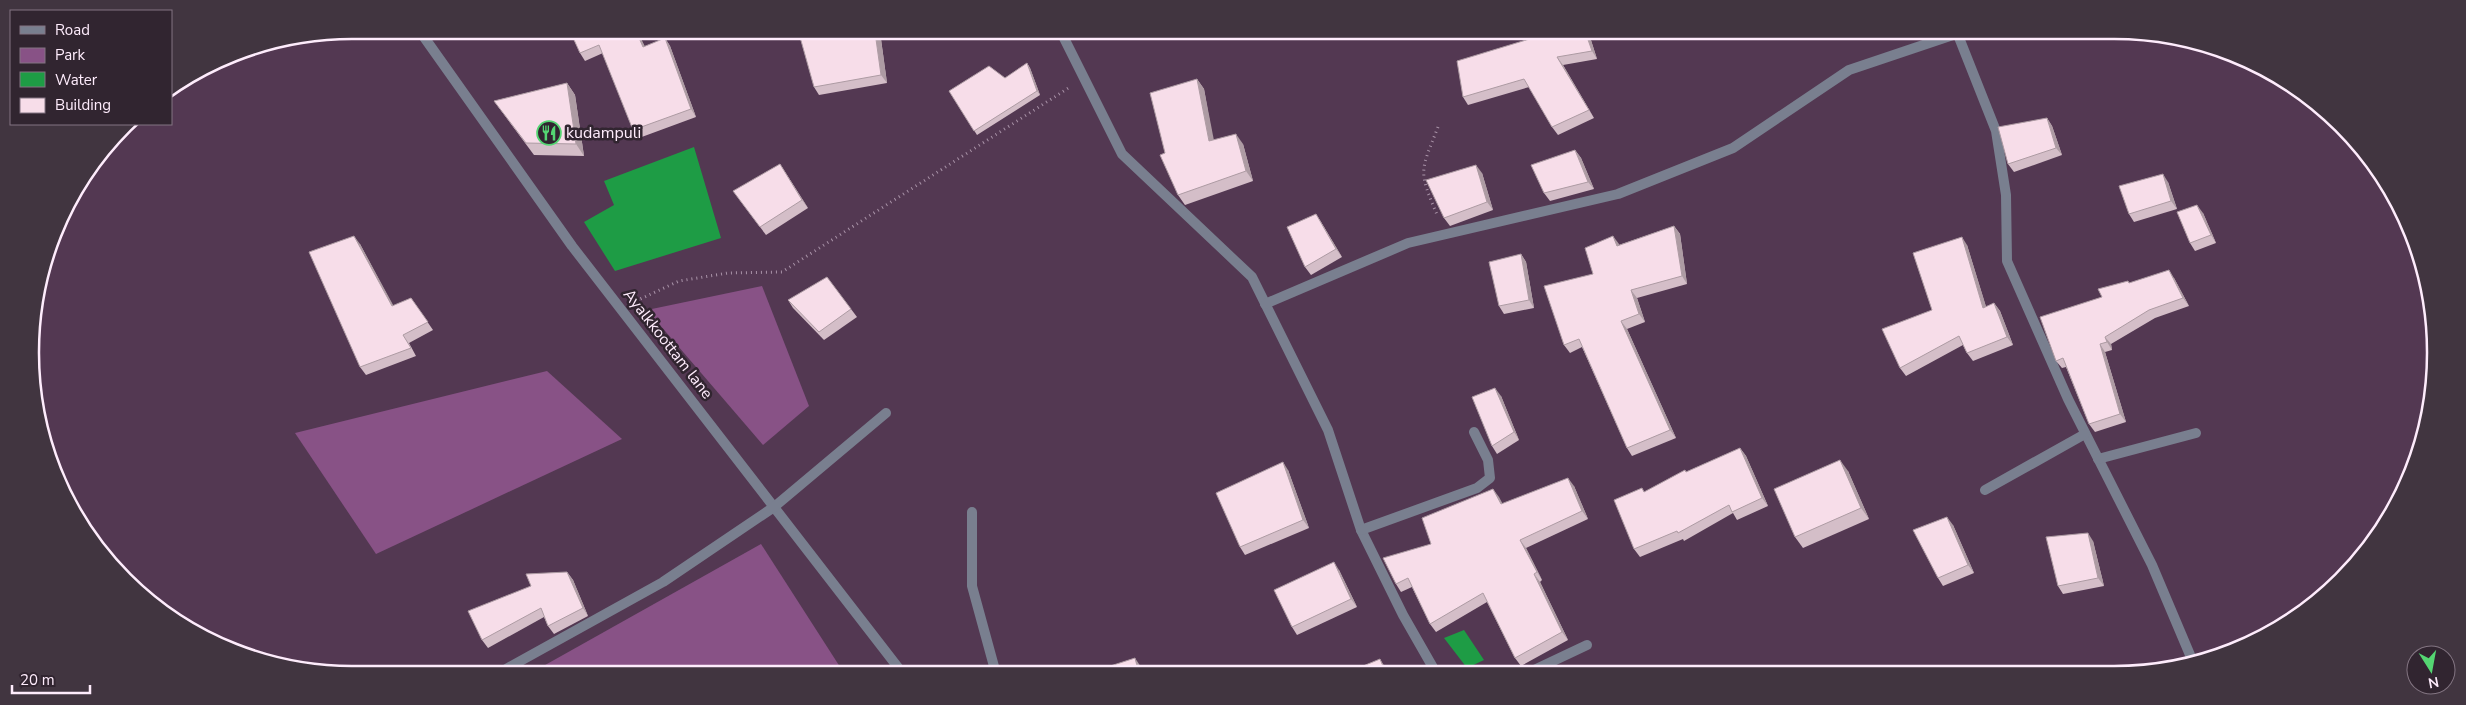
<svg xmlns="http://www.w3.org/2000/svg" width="2466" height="705" viewBox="0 0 2466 705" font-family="'Nunito Sans',sans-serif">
<rect width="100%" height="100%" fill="#533852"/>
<g fill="#885286">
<polygon points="762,286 809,406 763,445 647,310"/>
<polygon points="547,371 622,439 376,554 295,433"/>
<polygon points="761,544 842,670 538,669"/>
</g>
<g fill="#1e9c45">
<polygon points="694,147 721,238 615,271 584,222 614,205 604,181"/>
<polygon points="1464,630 1484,660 1467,668 1444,638"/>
</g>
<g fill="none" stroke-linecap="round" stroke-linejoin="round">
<g stroke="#a993a8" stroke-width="3" stroke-dasharray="1 4" stroke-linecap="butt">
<path d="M1438 127C1420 173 1418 170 1438 217"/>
<polyline points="636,301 679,281 728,273 782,272 1070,87"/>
</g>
<g stroke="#797f8f" stroke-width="10">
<polyline points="419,30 572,246 900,670"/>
<polyline points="1061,32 1122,154 1252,277 1328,430 1361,530 1403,615 1435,671"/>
<polyline points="1958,35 1996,131 2006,195 2007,261 2068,399 2152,565 2193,662"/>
<polyline points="1265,304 1408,243 1618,194 1733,148 1849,70 1953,35"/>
<polyline points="2098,459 2196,433"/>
<polyline points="1985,490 2085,434"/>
<polyline points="972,512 972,586 995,670"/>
<polyline points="1361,530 1477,488 1490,478 1488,460 1474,432"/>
<polyline points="506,669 663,582 774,507 886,413"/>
<polyline points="1532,671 1587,645"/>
</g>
</g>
<g fill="#d4bec8">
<polygon points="570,31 637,31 645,47 665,38 670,46 696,117 639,138 633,130 603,53 585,61 580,53"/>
<polygon points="829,32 880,32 887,83 819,95 814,87"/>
<polygon points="1546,34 1589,34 1597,59 1563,65 1594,118 1558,135 1552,127 1529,87 1468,105 1463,97"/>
<polygon points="246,51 230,60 227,56 229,54"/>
<polygon points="1027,63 1030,68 1040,95 977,135 949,91 1005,78"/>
<polygon points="1197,79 1204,89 1213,140 1243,144 1253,181 1185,205 1178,195 1165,153"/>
<polygon points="567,83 575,95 584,156 534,155 494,101"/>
<polygon points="2047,118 2052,126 2062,155 2014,172 2008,164"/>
<polygon points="1575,150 1581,158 1594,189 1550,201 1544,193"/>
<polygon points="780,164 808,208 766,235 739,199"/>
<polygon points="1482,173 1493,210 1450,226 1444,218"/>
<polygon points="2168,182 2177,209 2134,222 2129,214"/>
<polygon points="2203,213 2216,243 2195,251 2190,243"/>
<polygon points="1316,214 1321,222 1342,257 1311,275 1305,267"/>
<polygon points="1674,226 1680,234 1687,284 1637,298 1645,322 1627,329 1676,438 1632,456 1627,448 1582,347 1570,353 1564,345 1593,274 1619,244 1619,245"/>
<polygon points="360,244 393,306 411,298 433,330 409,343 416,356 366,375 360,367"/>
<polygon points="1967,245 1986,307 1994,303 2000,311 2013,345 1973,361 1967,353 1963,345 1906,376 1900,368"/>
<polygon points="1521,254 1526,262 1534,308 1504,314 1499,306"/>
<polygon points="2174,278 2189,306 2155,318 2111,344 2112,350 2105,352 2126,422 2095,432 2089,424 2066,367 2062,368 2056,361 2102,297 2129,283"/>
<polygon points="788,300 851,309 857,317 824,340 793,308"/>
<polygon points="1501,396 1519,440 1497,454 1492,446"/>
<polygon points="1740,448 1746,456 1768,506 1737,520 1733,513 1684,541 1683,539 1640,557 1634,549 1645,492 1686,472"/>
<polygon points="1288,470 1309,528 1245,555 1240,547"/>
<polygon points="1848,471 1869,519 1803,548 1795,537"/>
<polygon points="1574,486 1588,519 1526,548 1542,580 1540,582 1568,640 1521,666 1515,658 1487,602 1436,632 1430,624 1412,587 1401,592 1396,584 1431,544 1493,489 1502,504"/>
<polygon points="1953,525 1974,573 1943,586 1938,578"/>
<polygon points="2093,541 2104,586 2063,594 2058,586"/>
<polygon points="1339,570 1357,607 1297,635 1292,627"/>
<polygon points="567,572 573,580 588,616 554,634 548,626 544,617 488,648 482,640"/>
</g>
<g fill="#ad9ba3">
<polygon points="636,31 637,31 649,55 643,47"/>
<polygon points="875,32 880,32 887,83 881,75"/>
<polygon points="1586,34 1589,34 1597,59 1592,51"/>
<polygon points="665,38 670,46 696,117 691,109"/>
<polygon points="1557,57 1563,65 1594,118 1589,110"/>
<polygon points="1027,63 1030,68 1040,95 1037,91"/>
<polygon points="1197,79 1204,89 1216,151 1209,141"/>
<polygon points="567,83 575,95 584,156 576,144"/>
<polygon points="2047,118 2052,126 2062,155 2056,148"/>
<polygon points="1236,134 1243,144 1253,181 1246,171"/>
<polygon points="1575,150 1581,158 1594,189 1588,182"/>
<polygon points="780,164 785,172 808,208 802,200"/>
<polygon points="1476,165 1482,173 1493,210 1487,202"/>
<polygon points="2163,174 2168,182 2177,209 2171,201"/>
<polygon points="2197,205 2203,213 2216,243 2211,235"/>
<polygon points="1316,214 1321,222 1342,257 1336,249"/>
<polygon points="1674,226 1680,234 1687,284 1682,276"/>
<polygon points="354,236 360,244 398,314 392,306"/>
<polygon points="1613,236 1619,244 1622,254 1617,246"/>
<polygon points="1962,237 1967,245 1989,316 1983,308"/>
<polygon points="1521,254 1526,262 1534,308 1529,300"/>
<polygon points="2169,270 2174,278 2189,306 2183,298"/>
<polygon points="1631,290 1637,298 1645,322 1639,314"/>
<polygon points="1994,303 2000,311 2013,345 2007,337"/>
<polygon points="1621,321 1627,329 1676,438 1670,430"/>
<polygon points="2105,337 2111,344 2112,350 2107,342"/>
<polygon points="2100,344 2105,352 2126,422 2120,414"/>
<polygon points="1495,388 1501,396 1519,440 1514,432"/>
<polygon points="1740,448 1746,456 1768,506 1762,498"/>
<polygon points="1840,460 1848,471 1869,519 1861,508"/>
<polygon points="1283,462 1288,470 1309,528 1303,520"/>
<polygon points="1568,478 1574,486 1588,519 1582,511"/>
<polygon points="1493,489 1499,497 1507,512 1501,504"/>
<polygon points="1947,517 1953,525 1974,573 1968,565"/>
<polygon points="2088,533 2093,541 2104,586 2098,578"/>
<polygon points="1520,540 1526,548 1542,580 1537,572"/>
<polygon points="1334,562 1339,570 1357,607 1351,599"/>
<polygon points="567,572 573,580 588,616 583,608"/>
<polygon points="1534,574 1540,582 1568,640 1562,632"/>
<polygon points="1135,658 1143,670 1138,670"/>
<polygon points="1380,659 1385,667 1387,671 1385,671"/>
</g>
<g fill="#f7dde9" stroke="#ad9ba3">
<polygon points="570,31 636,31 643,47 665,38 691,109 633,130 599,45 580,53"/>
<polygon points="829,32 875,32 881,75 814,87 800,37"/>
<polygon points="1546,34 1586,34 1592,51 1557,57 1589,110 1552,127 1524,79 1463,97 1457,61"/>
<polygon points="1027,63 1037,91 974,131 949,91 989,66 1005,78"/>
<polygon points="1197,79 1209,141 1236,134 1246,171 1178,195 1160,155 1165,153 1150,93"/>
<polygon points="567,83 576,144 526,143 494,101"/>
<polygon points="2047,118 2056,148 2008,164 1998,127"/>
<polygon points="1575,150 1588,182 1544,193 1531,165"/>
<polygon points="780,164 802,200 760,227 733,191"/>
<polygon points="1476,165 1487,202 1444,218 1426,180"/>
<polygon points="2163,174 2171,201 2129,214 2119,186"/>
<polygon points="2197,205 2211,235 2190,243 2177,212"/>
<polygon points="1316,214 1336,249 1305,267 1287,227"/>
<polygon points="1674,226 1682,276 1631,290 1639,314 1621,321 1670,430 1627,448 1579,339 1564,345 1544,286 1593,274 1585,248 1613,236 1617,246"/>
<polygon points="354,236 392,306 411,298 428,322 403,335 411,348 360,367 309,252"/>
<polygon points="1962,237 1983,308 1994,303 2007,337 1967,353 1959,336 1900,368 1882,329 1932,310 1913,253"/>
<polygon points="1521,254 1529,300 1499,306 1489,262"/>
<polygon points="2169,270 2183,298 2149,310 2105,337 2107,342 2100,344 2120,414 2089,424 2063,358 2056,361 2040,317 2102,297 2098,289 2128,281 2129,283"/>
<polygon points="827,277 851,309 819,332 788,300"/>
<polygon points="1495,388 1514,432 1492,446 1472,397"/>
<polygon points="1740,448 1762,498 1732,512 1729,505 1678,533 1677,531 1634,549 1614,500 1642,488 1644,492 1685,470 1686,472"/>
<polygon points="1840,460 1861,508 1795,537 1774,489"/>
<polygon points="1283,462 1303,520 1240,547 1216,493"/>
<polygon points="1568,478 1582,511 1520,540 1537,572 1534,574 1562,632 1515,658 1483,593 1430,624 1408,578 1396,584 1383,558 1431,544 1422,518 1493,489 1501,504"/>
<polygon points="1947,517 1968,565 1938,578 1913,530"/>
<polygon points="2088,533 2098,578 2058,586 2046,537"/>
<polygon points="1334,562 1351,599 1292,627 1274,590"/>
<polygon points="567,572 583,608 548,626 541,608 482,640 468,611 531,586 526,574"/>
<polygon points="1135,658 1138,670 1098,670"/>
<polygon points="1380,659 1385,671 1351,671"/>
</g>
<defs>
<g id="restaurant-ring" transform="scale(1.25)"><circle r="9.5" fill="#312530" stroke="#54d672" stroke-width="1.5"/><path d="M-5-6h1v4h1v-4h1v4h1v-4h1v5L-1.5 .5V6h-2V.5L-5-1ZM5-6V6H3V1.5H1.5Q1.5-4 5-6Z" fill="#54d672"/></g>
</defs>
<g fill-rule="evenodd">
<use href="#restaurant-ring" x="549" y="133"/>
</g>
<g text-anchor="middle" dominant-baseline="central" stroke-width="5" stroke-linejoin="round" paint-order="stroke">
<g font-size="16" fill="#feecfc" stroke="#312530" text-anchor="start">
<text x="566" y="133">kudampuli</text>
</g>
<g font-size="16" fill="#feecfc" stroke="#312530">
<text transform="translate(668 344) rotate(52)">Ayalkkoottam lane</text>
</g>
</g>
<path d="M0 0H2466V705H0ZM352 39H2114A313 313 0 0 1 2427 352V353A313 313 0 0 1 2114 666H352A313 313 0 0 1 39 353V352A313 313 0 0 1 352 39Z" fill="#413540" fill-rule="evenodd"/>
<path fill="none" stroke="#feecfc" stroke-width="2.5" d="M352 39H2114A313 313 0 0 1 2427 352V353A313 313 0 0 1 2114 666H352A313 313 0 0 1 39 353V352A313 313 0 0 1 352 39Z"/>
<rect x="10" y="10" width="162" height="115" fill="#312530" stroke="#837582"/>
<rect x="20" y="26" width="25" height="8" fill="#797f8f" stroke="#837582"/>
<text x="55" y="35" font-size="15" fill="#feecfc">Road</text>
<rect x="20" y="48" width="25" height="15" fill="#885286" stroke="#837582"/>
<text x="55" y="60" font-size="15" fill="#feecfc">Park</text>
<rect x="20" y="72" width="25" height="15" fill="#1e9c45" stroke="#837582"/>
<text x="55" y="85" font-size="15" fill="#feecfc">Water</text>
<rect x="20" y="98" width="25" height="15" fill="#f7dde9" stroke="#837582"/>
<text x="55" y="110" font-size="15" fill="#feecfc">Building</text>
<g transform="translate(2431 670) rotate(169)"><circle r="24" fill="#312530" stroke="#837582"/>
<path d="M0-4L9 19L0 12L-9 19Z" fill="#54d672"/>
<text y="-8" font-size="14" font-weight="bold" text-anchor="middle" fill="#feecfc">N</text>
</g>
<path d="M12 685v8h78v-8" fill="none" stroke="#feecfc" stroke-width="2.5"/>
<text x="20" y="685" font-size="15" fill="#feecfc" stroke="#312530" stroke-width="4" paint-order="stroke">20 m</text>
</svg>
